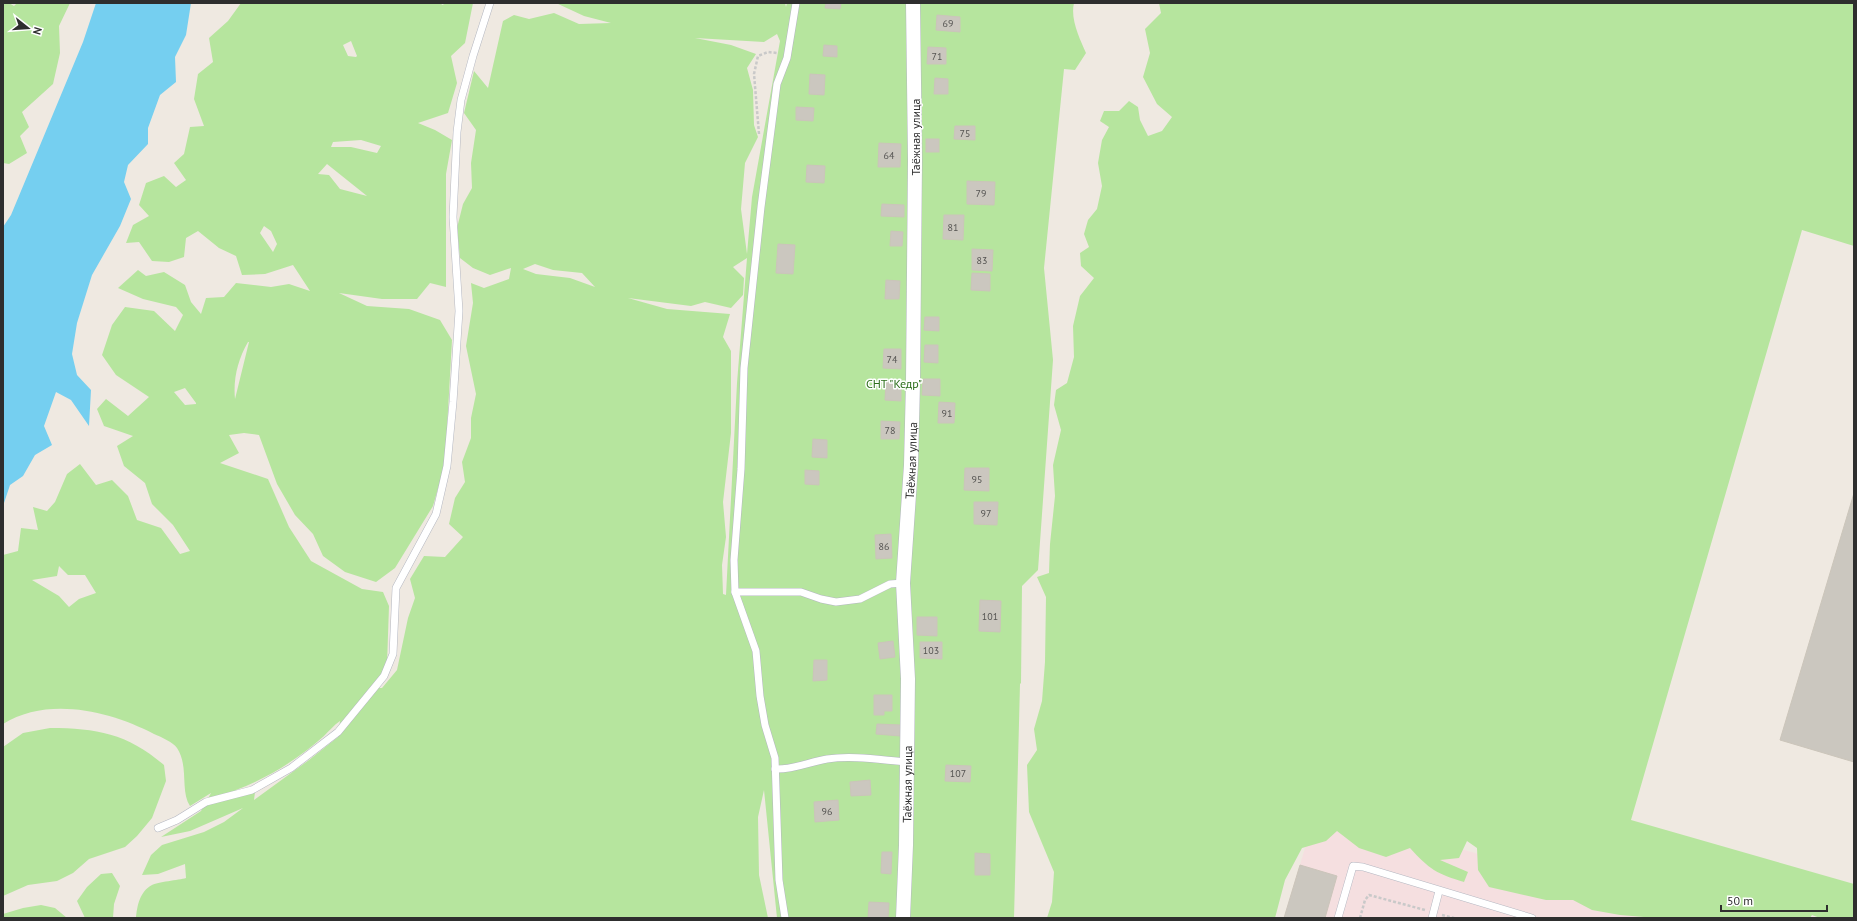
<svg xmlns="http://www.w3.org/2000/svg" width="1857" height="921" viewBox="0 0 1857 921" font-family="'PT Sans',sans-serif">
<rect width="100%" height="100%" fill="#efe9e1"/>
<polygon fill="#f5dfe0" points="1317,808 1704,918 1284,918"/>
<g fill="#b6e59e" fill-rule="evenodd">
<polygon points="3,3 9,3 14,6 17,3 70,3 59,26 60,53 53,84 22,112 29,127 20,136 27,153 9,164 3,163"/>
<path d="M241 3H441L442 5 447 3H473L465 43 451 56 457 83 448 113 418 123 435 130 452 140 446 174V287L430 283 417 299H382L339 293 367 306 409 309 440 320 452 340 445 464 433 506 395 568 376 582 345 572 323 556 313 534 295 515 277 484 259 435 244 433 229 435 239 453 220 463 268 479 289 527 311 561 362 589 383 592 389 606 387 664 374 688H382L397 670 408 618 415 598 410 579 424 556 445 557 463 537 449 524 455 498 465 482 462 462 471 438V418L476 394 466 346 473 303 471 283 484 288 509 279 511 268 490 275 473 268 460 258 457 228 463 204 472 188 471 163 476 130 464 113 474 71 488 88 503 21 514 15 529 19 554 13 579 24 611 23 584 16 556 3H785L786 7 787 3H1074C1070 19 1080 39 1086 53L1075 70 1064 69 1044 268 1053 360 1038 570 1022 586 1021 683 1020 684 1014 918H777L764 790 758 817 759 875 768 918H136C137 906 140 891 152 885 157 882 179 880 186 878L185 864 158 874 142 875 151 855 162 845 204 832 224 822 243 808 190 831 161 837 201 811 211 793 190 806C180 791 189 766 177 748 173 742 161 737 154 734 110 711 48 696 3 724V555L18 551 21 528 38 530 33 507 47 511 55 502 67 474 80 464 96 485 112 480 128 496 137 520 161 528 180 554 190 551 173 525 152 504 145 483 124 466 117 446 133 436 104 426 97 409 106 399 128 416 149 397 116 375 102 355 112 325 125 307 154 311 175 331 183 315 176 307 143 299 118 288 138 270 146 276 164 272 185 285 191 302 201 314 206 298 224 297 236 283 271 287 289 284 310 291 293 265 265 274 242 275 236 256 219 248 198 231 186 238 184 257 169 262 152 261 139 242 126 243 133 225 149 216 139 205 146 183 164 176 176 187 186 180 174 163 184 154 190 127 204 126 194 99 198 74 213 62 209 38 228 21ZM777 34 780 41 752 197 747 254 741 209 745 163 758 137 754 125 753 90 747 68 756 54 731 45 695 38 764 42ZM351 41 357 56 356 57 348 56 343 45ZM361 140 381 146 377 153 351 147H331L333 142ZM327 164 367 196 340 189 329 175 318 174ZM264 226 271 231 277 244 273 252 260 233ZM747 258 737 383 726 595 723 594 722 565 726 537 723 502 731 433V351L723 337 730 314 667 309 628 298 691 306 705 302 731 308 743 295 744 278 733 267ZM535 264 553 270 582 273 595 287 570 278 536 274 523 269ZM248 342H249L235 399C233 379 238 359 248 342ZM185 388 196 403V404L185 405 174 392ZM59 566 68 575H85L96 593 79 599 69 607 59 596 32 580 57 576ZM340 721 338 737 309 760 254 800 255 792 236 790C268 778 298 759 324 736 329 731 334 725 340 721Z"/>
<path d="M1159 3H1854V246L1802 230 1631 820 1854 884V918H1820L1812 915 1810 918H1656L1620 915 1592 910 1573 900H1546L1489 887 1478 870 1477 848 1467 841 1459 858 1440 860 1468 872 1464 882C1437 874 1429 869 1410 848L1386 857 1359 848 1337 831 1326 841 1302 848 1285 880 1275 918H1047L1052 902 1054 872 1029 812 1027 765 1037 750 1034 729 1042 701 1045 662 1046 597 1037 577 1049 573 1050 544 1055 496 1053 465 1061 430 1054 405 1056 390 1067 383 1074 357 1073 326 1080 296 1094 278 1081 266 1080 253 1089 247 1084 234 1088 220 1097 209 1102 186 1098 163 1102 140 1109 127 1100 121 1104 111H1119L1129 101 1138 107 1140 120 1148 136 1162 131 1172 117 1157 104 1143 77 1150 53 1145 29 1161 13Z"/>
<path d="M50 728C97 728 128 734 164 765L166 781 152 818 137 836 125 847 89 859 73 873 57 881 28 885 3 896V747L23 733Z"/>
<polygon points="112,873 120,886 114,904 113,918 85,918 77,901 87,887 101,874"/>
<polygon points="41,905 55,908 67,918 3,918 3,914 23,908"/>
</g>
<polygon fill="#75cff0" points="96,3 191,3 186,35 175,57 176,82 160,95 148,128 148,144 128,165 124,182 131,199 120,226 92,275 77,323 72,354 77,375 91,390 89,426 71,400 56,392 44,426 52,445 35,455 23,476 10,485 3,506 3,227 11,215 83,42"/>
<g fill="#cbc7bf" stroke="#cbc5ba">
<polygon points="826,3 841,3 840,9 825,8"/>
<polygon points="937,15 960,17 960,32 936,30"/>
<polygon points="824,45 837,46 837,57 823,56"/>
<polygon points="928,47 946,48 946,64 927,64"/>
<polygon points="810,74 825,75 824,95 809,94"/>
<polygon points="935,78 948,79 948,94 934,94"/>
<polygon points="796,107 814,108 813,121 796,120"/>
<polygon points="955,126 975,126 975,140 954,139"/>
<rect x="926" y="139" width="13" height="13"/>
<polygon points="879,143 901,144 900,167 878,167"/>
<polygon points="807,165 825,166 824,183 806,182"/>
<polygon points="967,181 995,182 994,205 967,204"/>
<polygon points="882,204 904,205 904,217 881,216"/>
<polygon points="944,215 964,215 963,240 943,239"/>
<polygon points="891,231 903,232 902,246 890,246"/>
<polygon points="778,244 795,245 793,274 776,273"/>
<polygon points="972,249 993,250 992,271 972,270"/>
<polygon points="972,273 990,274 990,291 971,290"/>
<polygon points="886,280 900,281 899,299 885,299"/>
<polygon points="925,317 939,317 939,331 924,330"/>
<polygon points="925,345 938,345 938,363 924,362"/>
<polygon points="884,349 901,349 901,369 883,368"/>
<polygon points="923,379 940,379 940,396 922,395"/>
<polygon points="886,381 901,382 901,401 885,400"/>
<polygon points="939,402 955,403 954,423 938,423"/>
<polygon points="881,421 900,422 899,439 881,439"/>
<polygon points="813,439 827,440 827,458 812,457"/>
<polygon points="965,468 989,468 989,491 964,490"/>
<polygon points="805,470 819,471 819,485 805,484"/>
<polygon points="1854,493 1854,762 1780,740"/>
<polygon points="974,502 998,502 997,525 974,524"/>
<polygon points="891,534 892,558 876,559 875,535"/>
<polygon points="980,600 1001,601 1000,632 979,631"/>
<polygon points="917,617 937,617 937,636 917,635"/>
<polygon points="893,641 895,657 880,659 878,643"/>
<polygon points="920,642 942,642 942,659 920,658"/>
<polygon points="814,660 827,660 827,680 813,681"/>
<polygon points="874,695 892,695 892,711 884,711 884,715 874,715"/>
<polygon points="877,724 901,725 900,736 876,734"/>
<polygon points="946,765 971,766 970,782 945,781"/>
<polygon points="870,780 871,795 851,796 850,782"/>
<polygon points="838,800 839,820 815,822 814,802"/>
<polygon points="882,852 892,852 891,874 881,873"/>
<polygon points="975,853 990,854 990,875 975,875"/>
<polygon points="1300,865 1337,876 1325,918 1284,918"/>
<polygon points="869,902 889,903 888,918 868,918"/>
</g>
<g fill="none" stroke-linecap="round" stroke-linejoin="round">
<g stroke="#b4b7c1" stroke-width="8">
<g id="service">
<polyline points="735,592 801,592 821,599 836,602 860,599 890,584 903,583"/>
<path d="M775 769C793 770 809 762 827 759 853 755 881 760 907 762"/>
<polyline points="158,828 177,820 206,802 252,790 291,768 338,732 384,676 393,654 396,588 436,514 447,466 453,402 459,311 453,217 457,132 461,100 473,56 490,3"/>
<polyline points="785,918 779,880 775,758 765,725 760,696 756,651 735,592 734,560 741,469 744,368 761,207 777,84 787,58 796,3"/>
<polyline points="1338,918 1353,866 1363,867 1532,918"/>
<polyline points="1432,918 1439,891"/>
</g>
</g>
<g stroke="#b4b7c1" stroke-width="15">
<g id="minor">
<path id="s1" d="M903 918 906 845 908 679 903 583 911 465 913 382 915 160 913 3"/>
</g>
</g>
<g stroke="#c9c9c9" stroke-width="2.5" stroke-dasharray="3 2" stroke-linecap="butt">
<polyline points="759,134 754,74 758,56 768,52 777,53"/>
<polyline points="1442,915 1454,918"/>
<polyline points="1360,918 1365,900 1369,895 1425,910"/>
</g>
<use href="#service" stroke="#fff" stroke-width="7"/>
<use href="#minor" stroke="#fff" stroke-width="14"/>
</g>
<g text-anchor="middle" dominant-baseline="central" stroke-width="3" stroke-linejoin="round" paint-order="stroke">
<g font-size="10" fill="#555452">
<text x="948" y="23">69</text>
<text x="937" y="56">71</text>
<text x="965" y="133">75</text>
<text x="889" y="155">64</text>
<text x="981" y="193">79</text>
<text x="953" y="227">81</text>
<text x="982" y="260">83</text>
<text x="892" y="359">74</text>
<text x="947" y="413">91</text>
<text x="890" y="430">78</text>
<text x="977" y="479">95</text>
<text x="986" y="513">97</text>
<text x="884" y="546">86</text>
<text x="990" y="616">101</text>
<text x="931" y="650">103</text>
<text x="958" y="773">107</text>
<text x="827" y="811">96</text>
</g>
<g font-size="12" fill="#2e2e2e" stroke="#fff">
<text transform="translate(915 137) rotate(-90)">Таёжная улица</text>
<text stroke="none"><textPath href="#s1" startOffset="458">Таёжная улица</textPath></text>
<text stroke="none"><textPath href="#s1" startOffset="134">Таёжная улица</textPath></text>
</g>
<g font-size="12" fill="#2c6e1b" stroke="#fff">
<text x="894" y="383">СНТ "Кедр"</text>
</g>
</g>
<rect width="1857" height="921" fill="none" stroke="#2e2e2e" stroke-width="8"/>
<g transform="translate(28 28) rotate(107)" stroke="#ffffff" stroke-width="3" paint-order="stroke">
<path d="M0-3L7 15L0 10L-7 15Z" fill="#2e2e2e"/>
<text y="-6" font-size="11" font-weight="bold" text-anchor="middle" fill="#2e2e2e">N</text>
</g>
<path d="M1721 905v6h106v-6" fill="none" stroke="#2e2e2e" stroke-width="2"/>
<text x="1727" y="905" font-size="12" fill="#2e2e2e" stroke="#ffffff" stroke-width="3" paint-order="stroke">50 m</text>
</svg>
